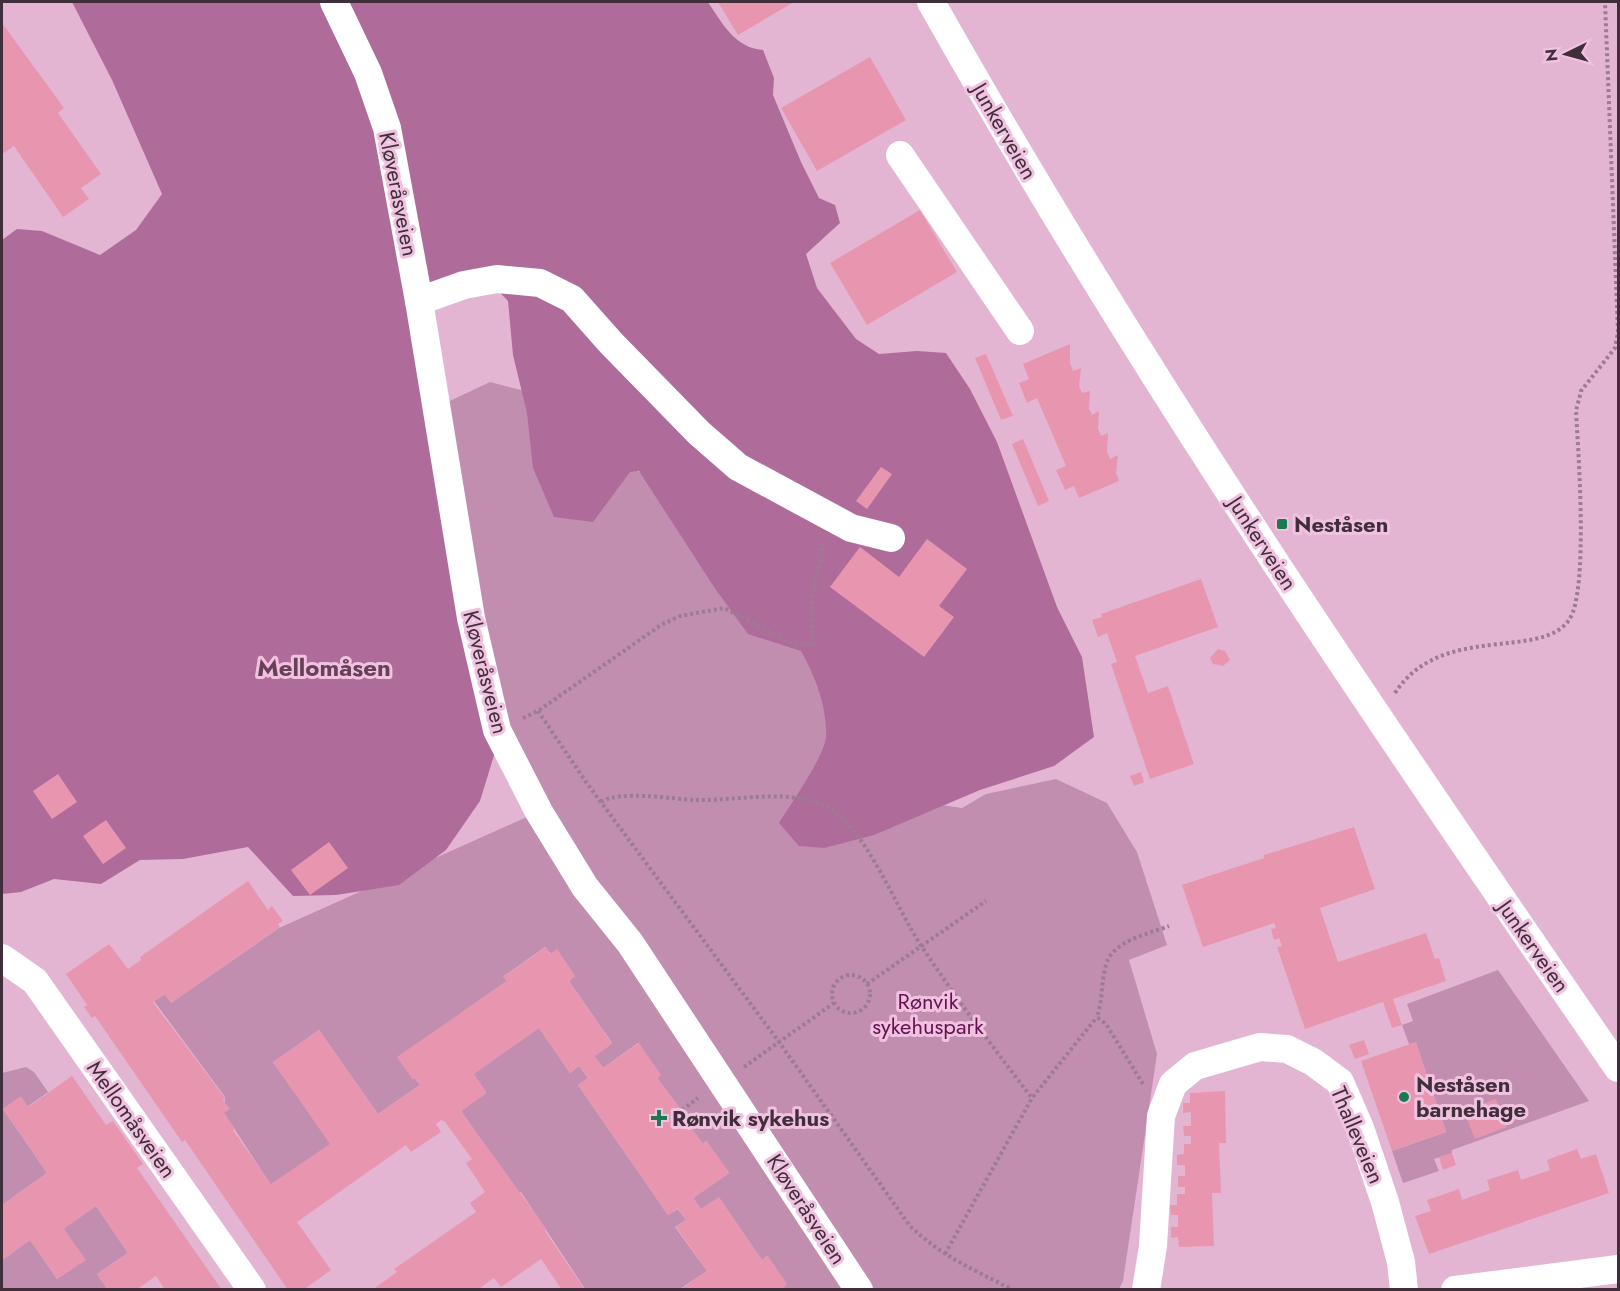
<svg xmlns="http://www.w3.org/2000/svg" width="1620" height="1291" viewBox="0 0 1620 1291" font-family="Jost,sans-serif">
<rect width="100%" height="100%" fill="#e3b5d3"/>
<g fill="#c18eb0">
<polygon points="490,382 525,391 635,470 682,495 928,803 962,808 986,794 1056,779 1107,803 1137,852 1167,945 1129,960 1157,1054 1123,1281 1119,1289 781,1289 767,1256 762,1260 719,1198 701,1209 693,1198 729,1173 706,1141 703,1144 687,1122 689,1120 657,1078 660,1075 638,1043 603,1068 594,1056 612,1043 569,981 575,976 557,950 551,954 545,947 504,976 507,981 398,1057 420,1085 378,1114 319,1030 273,1062 331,1144 271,1185 224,1113 225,1097 154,1001 165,994 171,1003 279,928 538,812 497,730 435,408"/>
<polygon points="1498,970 1589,1101 1452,1150 1452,1153 1434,1159 1439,1171 1403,1183 1392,1151 1446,1132 1416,1043 1409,1044 1402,1025 1413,1021 1407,1004"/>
<polygon points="539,1028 570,1073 579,1066 588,1078 578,1085 668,1215 678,1209 686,1220 675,1227 707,1271 680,1289 585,1289 521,1192 518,1194 461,1111 486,1093 473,1074"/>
<polygon points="26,1067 34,1072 48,1092 27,1107 20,1097 3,1109 47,1173 2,1205 2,1073"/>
<polygon points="96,1206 128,1253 97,1274 108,1290 2,1289 2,1255 4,1259 30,1240 57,1279 85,1260 63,1228"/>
</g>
<path fill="#af6c9b" d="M72 2H708C722 23 735 48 763 50L774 78 773 95 801 162 819 198 835 205 840 223 806 254 817 288 856 339 879 354 917 351 946 353 970 389 997 442 1057 607 1082 657 1094 737 1054 766 980 790 874 835 824 848 799 846 779 823C790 805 826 754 826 736 827 706 815 676 801 651L748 634 714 587 639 471 630 472 593 522 554 517 533 468 527 413 513 355 508 301 489 281 418 288 499 739 480 801 446 850 399 885 336 895 293 896 248 847 183 859 140 860 101 884 54 879 21 892 2 894V240L17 229 42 231 100 255 136 230 162 194 112 80Z"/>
<g fill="#e896b0">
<polygon points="718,2 794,2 738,35"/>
<polygon points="2,23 64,108 58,113 101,174 81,188 89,199 63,217 14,146 2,154"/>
<polygon points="870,57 906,120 817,171 781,108"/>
<polygon points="920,210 957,272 867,325 830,263"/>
<polygon points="1070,344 1070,363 1073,371 1081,368 1079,386 1082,393 1090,391 1089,408 1092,415 1099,411 1098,429 1101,436 1108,433 1107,451 1110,459 1118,455 1116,473 1119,481 1079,498 1074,486 1065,490 1056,470 1066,466 1037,398 1027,403 1019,383 1029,379 1023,364"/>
<polygon points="986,354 1013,416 1001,420 975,358"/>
<polygon points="1023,439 1049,501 1038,506 1012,444"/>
<polygon points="881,467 892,474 867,509 856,501"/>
<polygon points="927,539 967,569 939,606 954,617 924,657 830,587 860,547 899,577"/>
<polygon points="1201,579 1218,627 1135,656 1148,693 1168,686 1194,764 1150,779 1111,664 1117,662 1107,633 1098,637 1092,620 1102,617 1101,614"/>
<polygon points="1218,649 1225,651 1230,660 1223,666 1213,664 1210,658"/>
<polygon points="1141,772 1144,782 1134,786 1130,776"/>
<polygon points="58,774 77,802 52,819 33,791"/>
<polygon points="106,820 126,848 103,864 83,836"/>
<polygon points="1354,827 1375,889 1320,908 1338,962 1426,933 1435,959 1439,958 1446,981 1393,999 1402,1025 1392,1028 1383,1002 1305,1029 1277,947 1282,946 1279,938 1274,940 1271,929 1276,928 1274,923 1203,947 1182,885 1264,858 1264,855"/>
<polygon points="329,842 348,868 310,895 291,870"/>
<polygon points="248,881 268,910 272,906 283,921 278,924 280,927 171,1003 165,994 153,1002 225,1098 223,1100 230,1109 224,1113 235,1129 233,1130 271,1184 330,1144 273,1062 319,1030 378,1114 420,1085 415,1078 413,1080 397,1057 507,981 503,977 546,947 550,954 557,949 575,976 569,981 612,1044 595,1056 603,1068 639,1043 661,1075 657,1078 689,1120 687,1122 703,1144 707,1141 729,1173 693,1198 701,1209 719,1197 762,1260 768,1256 787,1284 782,1290 680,1290 707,1271 676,1227 686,1220 678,1208 668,1215 578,1085 588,1078 579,1066 570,1073 539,1028 474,1074 487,1093 461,1111 547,1230 545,1231 585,1290 562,1290 541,1259 501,1287 494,1278 477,1290 372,1290 397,1272 394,1269 476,1212 470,1203 485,1192 466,1163 472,1159 445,1122 441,1120 436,1124 441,1132 411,1152 406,1145 297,1222 331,1270 303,1290 288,1290 185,1140 182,1142 95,1016 92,1018 84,1007 87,1005 66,974 109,944 128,969 141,960 140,957"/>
<polygon points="1364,1040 1369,1054 1355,1059 1349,1045"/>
<polygon points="1416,1042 1446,1132 1392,1151 1361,1061"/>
<polygon points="72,1076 106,1125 113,1121 143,1164 137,1168 222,1290 165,1290 156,1276 136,1290 108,1290 97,1274 128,1253 96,1206 64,1229 86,1260 57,1279 30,1240 4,1259 2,1255 2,1205 47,1173 3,1109 21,1096 28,1107"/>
<polygon points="1225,1091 1226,1143 1219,1143 1221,1193 1212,1193 1214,1246 1179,1247 1178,1237 1171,1238 1171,1227 1178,1227 1178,1215 1171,1215 1170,1205 1177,1205 1177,1194 1185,1194 1185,1187 1178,1187 1178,1176 1185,1176 1185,1165 1177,1165 1177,1155 1184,1154 1184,1144 1191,1144 1191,1136 1184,1136 1183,1126 1191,1126 1191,1112 1183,1113 1183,1103 1190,1103 1190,1093"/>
<polygon points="1496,1099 1507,1127 1475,1139 1464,1111"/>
<polygon points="1577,1149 1581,1159 1596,1154 1609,1193 1429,1254 1415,1216 1431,1211 1427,1200 1459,1189 1462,1200 1490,1190 1487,1180 1518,1170 1521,1180 1550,1170 1547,1160"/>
<polygon points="1452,1153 1456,1165 1443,1170 1439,1157"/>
</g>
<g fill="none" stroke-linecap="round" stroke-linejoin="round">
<g stroke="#9d7b91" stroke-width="4" stroke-dasharray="3 3" stroke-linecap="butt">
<path d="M1395 693C1441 622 1540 661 1569 620 1589 592 1578 449 1576 411L1581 391 1615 348 1618 332 1605 2"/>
<path d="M538 711 586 782 779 1042 910 1226C944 1258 973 1269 1013 1290"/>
<path d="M523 718 538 711 661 625 680 616 724 608 795 645 814 644C811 626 810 610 813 591 816 574 822 562 822 544"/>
<path d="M601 802C618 790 673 799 695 800 736 801 783 789 822 804 864 821 896 909 922 947 956 998 994 1049 1032 1098"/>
<circle cx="851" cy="994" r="19"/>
<polyline points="867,984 986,901"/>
<polyline points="744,1067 834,1003"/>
<path d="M1143 1084 1106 1024 1097 1017C1103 999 1101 982 1106 965 1112 941 1148 934 1169 926"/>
<polyline points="682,1110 698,1098"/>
<polyline points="945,1254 1032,1098 1097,1017"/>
</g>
<g stroke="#fff" stroke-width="28">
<polyline points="334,2 368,73 387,128 419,301 471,618 497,730 539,812 585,887 630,943 859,1290"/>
<path d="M931 2C1139 371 1378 720 1618 1068"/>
<polyline points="900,155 1020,331"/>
<polyline points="419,301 464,285 497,279 540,283 572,299 611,343 699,433 738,467 851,528 891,538"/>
<polyline points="2,958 35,981 252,1290"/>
<polyline points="1146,1290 1153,1246 1161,1116 1173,1084 1195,1066 1260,1047 1287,1049 1313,1062 1340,1082 1360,1128 1385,1202 1401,1262 1404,1290"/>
<polyline points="1455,1290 1618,1269"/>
</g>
</g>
<g fill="#1a7950" stroke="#f0c2e0" stroke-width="2">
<rect x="1276" y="518" width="12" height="12" rx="3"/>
<circle cx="1404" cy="1097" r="6"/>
<path d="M656 1109h6v6h6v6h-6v6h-6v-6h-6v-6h6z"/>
</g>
<g text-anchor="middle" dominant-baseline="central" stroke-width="6" stroke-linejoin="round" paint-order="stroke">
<g font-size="22" fill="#402e3a" stroke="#f0c2e0">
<text transform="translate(1005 131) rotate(60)">Junkerveien</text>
<text transform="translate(399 194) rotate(79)">Kløveråsveien</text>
<text transform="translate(1263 543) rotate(57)">Junkerveien</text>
<text transform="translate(486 672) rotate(76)">Kløveråsveien</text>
<text transform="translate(1534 946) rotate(55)">Junkerveien</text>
<text transform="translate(132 1119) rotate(55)">Mellomåsveien</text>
<text transform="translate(1358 1135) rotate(67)">Thalleveien</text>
<text transform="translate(807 1209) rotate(57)">Kløveråsveien</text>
</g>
<g font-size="22" font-weight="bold" fill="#402e3a" stroke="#f0c2e0" text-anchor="start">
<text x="1294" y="524">Neståsen</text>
<text x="1416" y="1084">Neståsen<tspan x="1416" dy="25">barnehage</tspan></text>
<text x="672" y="1118">Rønvik sykehus</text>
</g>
<g font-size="22" fill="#631150" stroke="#f0c2e0">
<text x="928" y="1001">Rønvik<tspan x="928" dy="25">sykehuspark</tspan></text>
</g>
<g font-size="24" font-weight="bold" fill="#67405a" stroke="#f0c2e0">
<text x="324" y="667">Mellomåsen</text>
</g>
</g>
<rect width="1620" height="1291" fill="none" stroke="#402e3a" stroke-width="6"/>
<g transform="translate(1566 54) rotate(265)" stroke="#f0c2e0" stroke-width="4.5" paint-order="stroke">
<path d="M0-4.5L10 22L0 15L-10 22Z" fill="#402e3a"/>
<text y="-9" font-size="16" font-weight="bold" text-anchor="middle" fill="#402e3a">N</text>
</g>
</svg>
